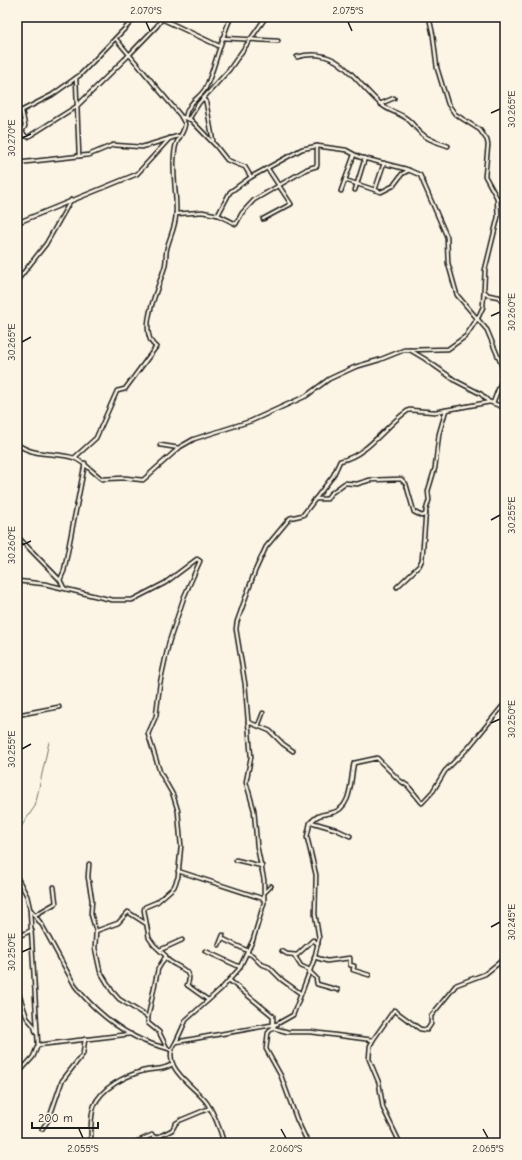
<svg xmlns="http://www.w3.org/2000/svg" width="522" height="1160" viewBox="0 0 522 1160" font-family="'Comic Neue',sans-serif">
<rect width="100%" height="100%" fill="#fcf5e5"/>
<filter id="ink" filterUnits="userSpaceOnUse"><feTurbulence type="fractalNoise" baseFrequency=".025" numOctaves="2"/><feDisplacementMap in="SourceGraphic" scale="8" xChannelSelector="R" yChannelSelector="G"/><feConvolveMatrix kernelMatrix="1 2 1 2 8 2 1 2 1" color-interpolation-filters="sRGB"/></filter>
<g filter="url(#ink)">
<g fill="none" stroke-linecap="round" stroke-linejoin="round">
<polyline stroke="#75726c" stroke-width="1" points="17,838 21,827 35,806 49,742"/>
<g stroke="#1c1c1c" stroke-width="5.5">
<g id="minor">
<polyline points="429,17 433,35 437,68 448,104 455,114 480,130 487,140 488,145 485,176 497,198 498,217 485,270 483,307 477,320"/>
<polyline points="162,19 219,46"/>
<polyline points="222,38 278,41"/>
<path d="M297 57C340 45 354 82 382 105 389 111 399 113 406 118 412 122 416 129 421 133 429 141 438 142 448 146"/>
<polyline points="76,78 79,156"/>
<polyline points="203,99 206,102 213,141"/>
<polyline points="380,104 394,98"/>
<polyline points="17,113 52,95 80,75 136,17"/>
<polyline points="182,117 191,120 216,146 227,160 245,167 251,177 302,149 317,146 346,150 359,157 406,169 420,175 447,237 448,263 457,295 487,330 502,366 503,377 493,403"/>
<path d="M185 118C189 98 202 99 207 85 216 63 221 39 231 17"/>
<polyline points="189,119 199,103 229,70 266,17"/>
<polyline points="22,131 25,136 28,137 77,106 129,55 157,26 163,17"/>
<polyline points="17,132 22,131 25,126 22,111"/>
<polyline points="17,163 89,155 113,145 142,147 178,136"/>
<polyline points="345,180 381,192 393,186 402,174 409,170"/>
<polyline points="355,190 365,158"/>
<polyline points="375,190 384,163"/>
<polyline points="341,191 354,155"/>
<polyline points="176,214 202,212 218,215 230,192 251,177"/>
<polyline points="218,215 236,224 242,213 254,200 307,169 317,166 317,146"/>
<polyline points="263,219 291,204 268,169"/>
<polyline points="17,223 137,174 170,138"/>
<polyline points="17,281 46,244 71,200"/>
<polyline points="485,292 488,295 499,297 505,305"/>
<polyline points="410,350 448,349 466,336 477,319"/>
<path d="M17 444C34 457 55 452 74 458 86 463 92 472 102 479L125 478 143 480 180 447 194 439 251 421 306 396 329 379 355 367 379 360 404 350H410L425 359 456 381 481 394 489 402"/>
<polyline points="160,445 179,448"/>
<path d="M74 458 96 438 117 391 125 389 156 347C136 332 159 287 164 269 167 262 165 255 167 248 170 236 176 226 176 213 177 191 171 170 175 149 176 139 184 134 185 124L180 115 116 39"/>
<polyline points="315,499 327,499 330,494 345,483 357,484 370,480 401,479 406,484 414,512 422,516 426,514"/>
<polyline points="17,536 60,580 64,588"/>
<polyline points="60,580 64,571 85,463"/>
<polyline points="17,581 45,584 112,600 132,600 165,583 197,559 200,561 184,597 169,642 160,683 156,716 148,734 160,772 173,795 178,811 181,846 178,877 174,887 157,902 145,907 144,910 149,938 154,945 166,956 158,969 148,1017"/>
<polyline points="397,587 419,566 422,560 426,510 429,500 428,491 435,468 439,434 446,410"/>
<polyline points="17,715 59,707"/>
<polyline points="248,722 258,726 263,713"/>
<polyline points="258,726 270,731 283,744 293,751"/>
<polyline points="311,822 335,829 350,836"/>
<polyline points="236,860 262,866"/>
<polyline points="89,864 88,877 92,900 91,914 96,931 95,948 100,971 112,991 119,999 148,1017 148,1023 159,1032 167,1048"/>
<polyline points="178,871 264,899"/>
<path d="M17 877 27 896 30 909 42 925 75 986C92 1008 118 1030 144 1041 152 1045 162 1046 171 1050"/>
<polyline points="265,892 271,886"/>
<polyline points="35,915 56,903 54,887"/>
<polyline points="96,931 118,923 128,912 145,923"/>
<polyline points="17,937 32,930"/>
<polyline points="223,939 248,951"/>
<polyline points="219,945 223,935"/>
<polyline points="160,950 182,940"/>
<polyline points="205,951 240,967"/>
<polyline points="282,951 287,954 297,955 313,940 318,944"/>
<polyline points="247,953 252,955 261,964 269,967 282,980 300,993"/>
<polyline points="294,955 301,966 310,970"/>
<polyline points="314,957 327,961 350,958 350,965 354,966 353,970 369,975"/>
<path d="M166 958C173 967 196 969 187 985L208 1000"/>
<polyline points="309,971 316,978 317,984 338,990"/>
<polyline points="229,980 273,1016 273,1024"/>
<polyline points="17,988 27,1018 34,1026 36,1033"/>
<polyline points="17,1014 24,1010"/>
<polyline points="275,1025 268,1033 266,1049 281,1076 297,1120 308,1143"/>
<polyline points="273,1028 288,1032 311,1032 373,1040"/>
<path d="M176 1042 186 1020 222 988 239 969 253 940 264 903V880L257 846 254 810 246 782 251 757 245 684 236 629 237 622 255 571 266 547 290 518 303 515 333 476 340 461C368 455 384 427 406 412L409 410 435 412 490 402 505 408"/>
<polyline points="38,1045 131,1034"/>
<polyline points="17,1075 33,1057 38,1045 30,910"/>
<polyline points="42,1129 49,1119 62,1081 83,1054 85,1039"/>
<path d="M91 1143C91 1131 90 1117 94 1106 101 1088 125 1076 143 1071 154 1068 163 1071 172 1064"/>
<polyline points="134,1143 152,1135 156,1138 172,1130 176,1123 181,1120 210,1108"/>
<path d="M224 1143C220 1129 215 1115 207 1103 194 1085 158 1067 176 1042L277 1024 293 1015 314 960 319 938 315 914 316 875 307 837 310 823C318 814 321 815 331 813 353 809 350 779 354 763L377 758 399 780 408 786 422 803 433 791 445 771 469 747 505 703"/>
<polyline points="400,1143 383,1108 379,1083 369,1059 370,1046 373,1040 394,1010 420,1029 427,1030 431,1024 431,1016 456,985 485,974 505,958"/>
</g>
</g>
<use href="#minor" stroke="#fcf5e5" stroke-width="2.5"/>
</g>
</g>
<path fill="none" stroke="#1c1c1c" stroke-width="1.5" d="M146 22 150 31M348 22 352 31M491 113 500 109M22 138 31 134M491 316 500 312M22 342 31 337M491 520 500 515M22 545 31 541M491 723 500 719M22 749 31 744M491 927 500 922M22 952 31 948M79 1129 83 1138M281 1129 286 1138M483 1129 488 1138"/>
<rect width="522" height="1160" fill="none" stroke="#fcf5e5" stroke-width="44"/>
<path d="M32 1122v6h66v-6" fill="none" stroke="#1c1c1c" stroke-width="2"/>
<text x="38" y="1122" font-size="12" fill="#1c1c1c" stroke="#fcf5e5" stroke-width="3" paint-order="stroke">200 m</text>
<rect x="22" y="22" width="478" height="1116" fill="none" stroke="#1c1c1c" stroke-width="1.5"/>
<g font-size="10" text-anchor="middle" fill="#1c1c1c">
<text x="146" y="14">2.070°S</text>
<text x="348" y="14">2.075°S</text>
<text transform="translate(511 109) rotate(-90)" y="4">30.265°E</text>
<text transform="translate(11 138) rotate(-90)" y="4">30.270°E</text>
<text transform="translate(511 312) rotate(-90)" y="4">30.260°E</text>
<text transform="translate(11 342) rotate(-90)" y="4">30.265°E</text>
<text transform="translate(511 515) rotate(-90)" y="4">30.255°E</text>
<text transform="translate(11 545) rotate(-90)" y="4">30.260°E</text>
<text transform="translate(511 719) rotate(-90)" y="4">30.250°E</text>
<text transform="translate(11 749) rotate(-90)" y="4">30.255°E</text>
<text transform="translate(511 922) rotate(-90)" y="4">30.245°E</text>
<text transform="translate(11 952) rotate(-90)" y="4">30.250°E</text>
<text x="83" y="1152">2.055°S</text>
<text x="286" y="1152">2.060°S</text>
<text x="488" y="1152">2.065°S</text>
</g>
</svg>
